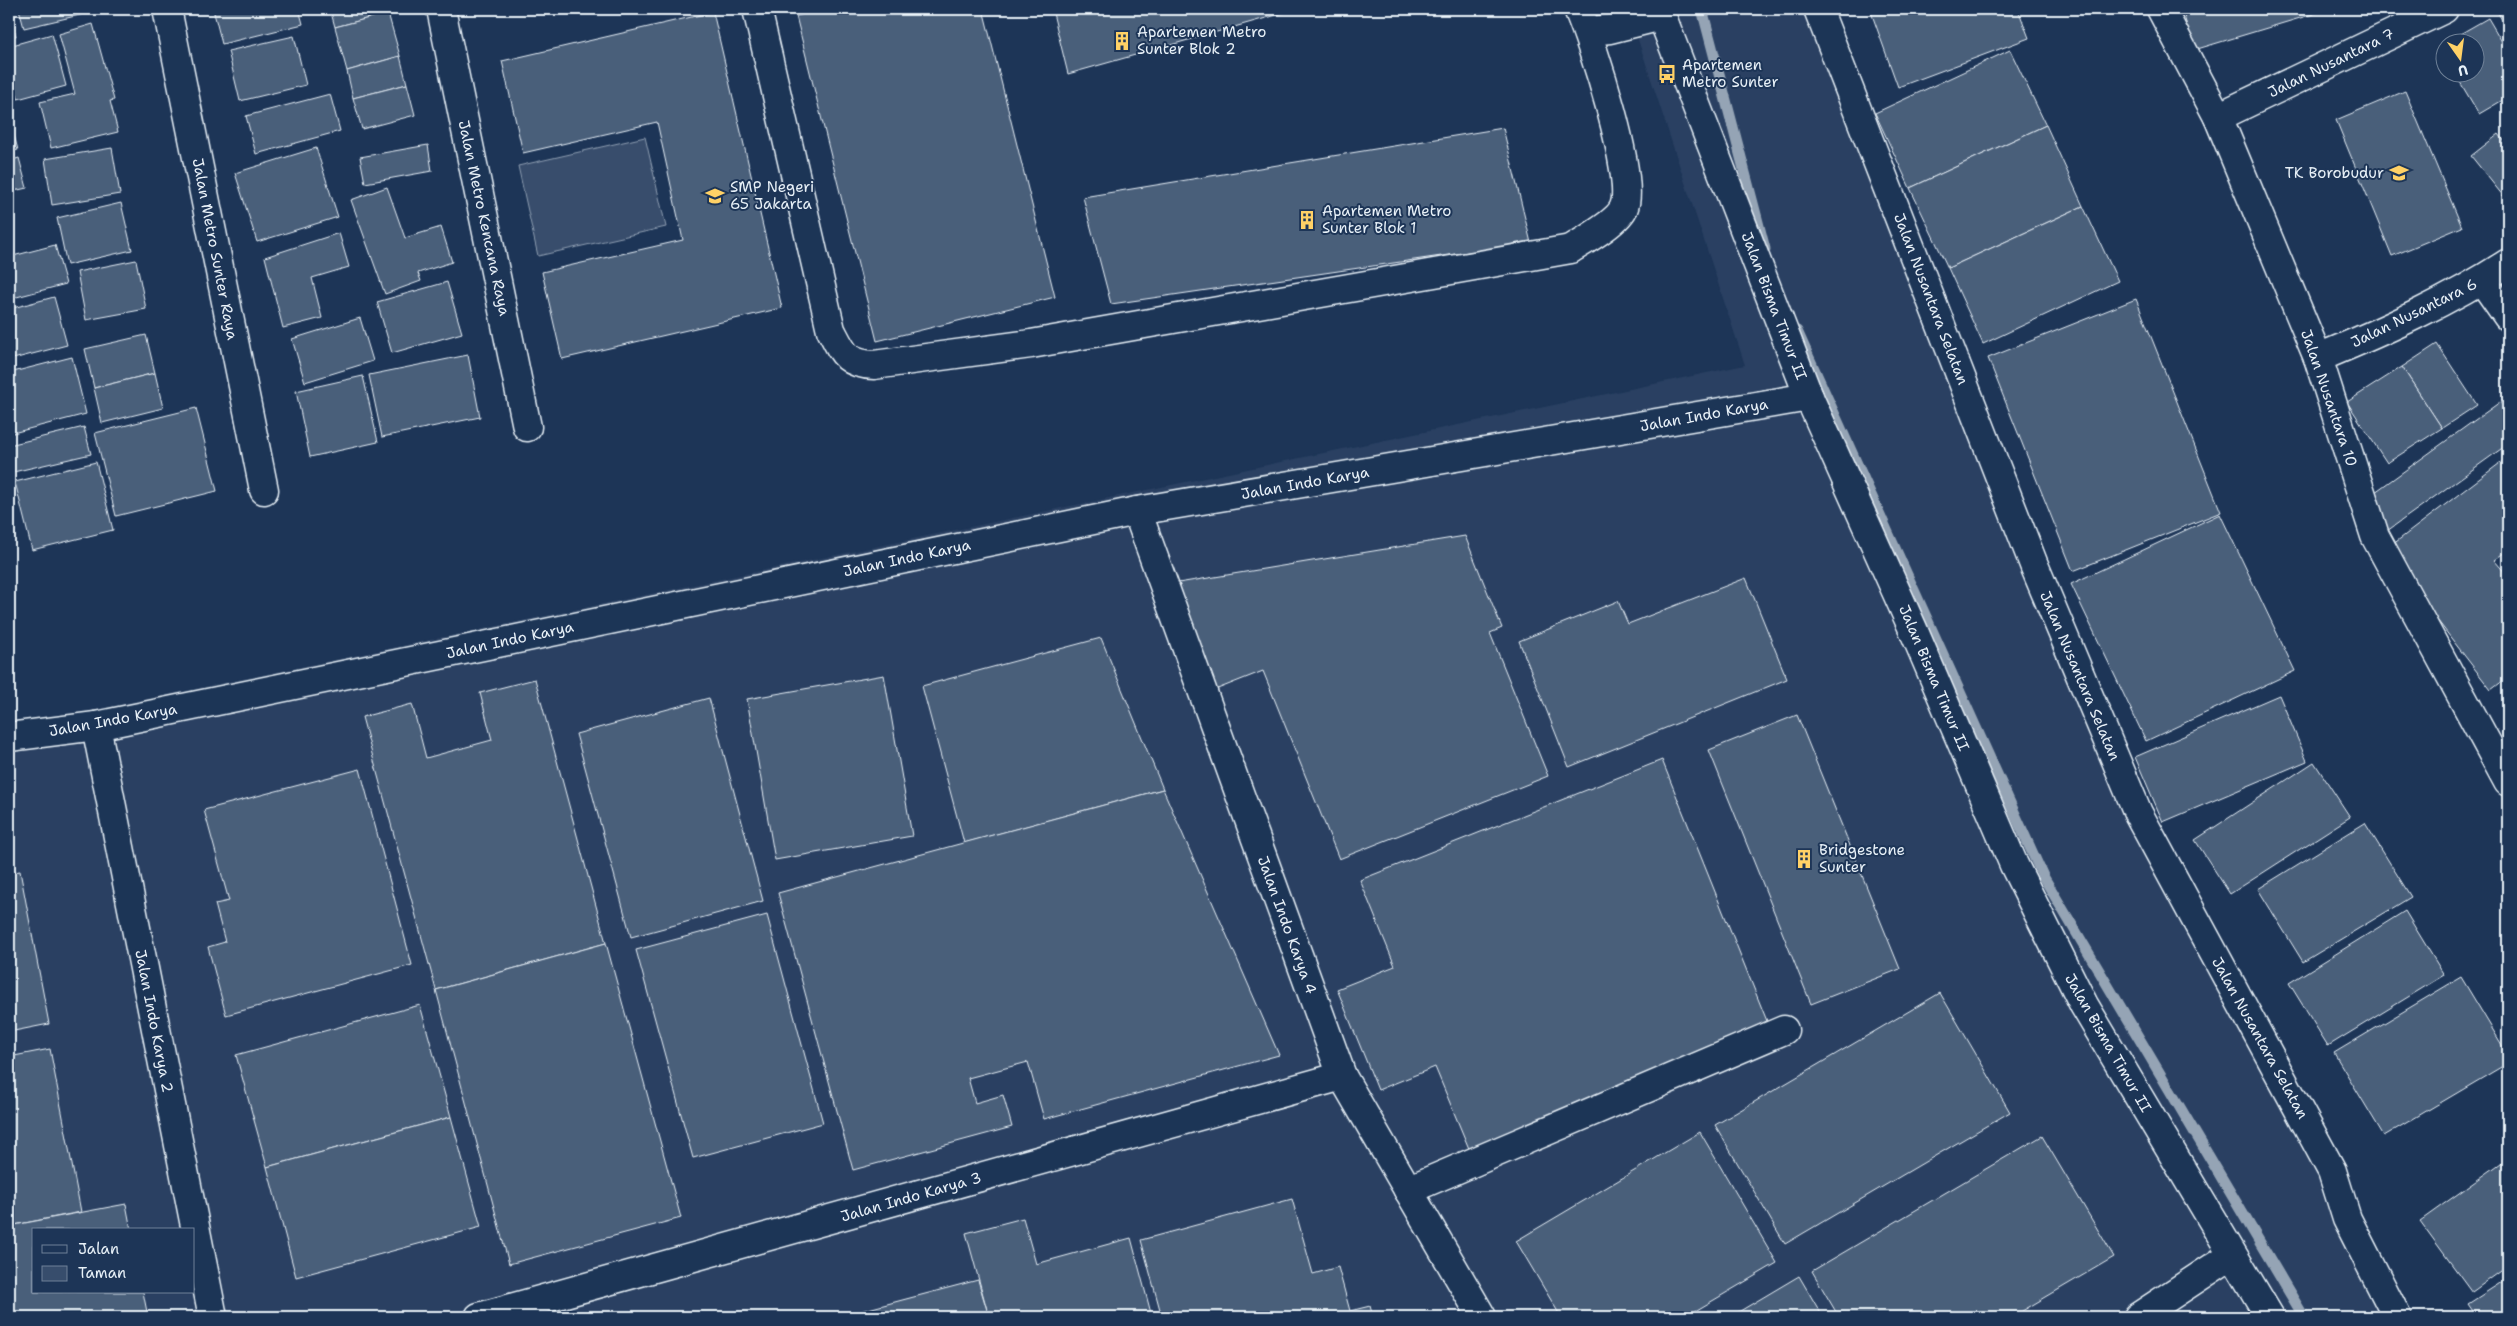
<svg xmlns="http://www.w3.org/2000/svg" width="2517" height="1326" viewBox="0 0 2517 1326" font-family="'Shantell Sans',sans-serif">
<rect width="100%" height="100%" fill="#1d3557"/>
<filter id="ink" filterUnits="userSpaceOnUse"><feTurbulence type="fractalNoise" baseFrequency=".02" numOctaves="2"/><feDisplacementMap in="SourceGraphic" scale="10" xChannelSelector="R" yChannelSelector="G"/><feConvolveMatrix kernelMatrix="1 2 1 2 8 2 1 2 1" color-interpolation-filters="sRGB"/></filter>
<g filter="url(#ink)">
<path fill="#2a4162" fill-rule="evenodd" d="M1628 9H1820L2155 845 2397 1317H9V728L1745 365ZM34 1230H194V1292H34Z"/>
<polygon fill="#374d6c" stroke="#909fb2" points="645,137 666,227 538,256 518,166"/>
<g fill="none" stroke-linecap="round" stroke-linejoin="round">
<g stroke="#95a4b5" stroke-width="11">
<polyline points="1702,9 1765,249"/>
<polyline points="1797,331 2043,876 2304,1317"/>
</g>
</g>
<g fill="#495e7a" stroke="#e8f1f8">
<polygon points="19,9 97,9 97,11 24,28"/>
<polygon points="213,9 299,9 303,24 222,44"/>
<polygon points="330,9 387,9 388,13 335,27"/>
<polygon points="827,9 983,9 1055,297 877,341 796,16"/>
<polygon points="1052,9 1298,9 1068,74"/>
<polygon points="1870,9 2018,9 2029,38 1898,87"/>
<polygon points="2182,9 2330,9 2194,50"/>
<polygon points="2504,9 2508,9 2508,30 2498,13"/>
<polygon points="9,10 16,36 9,37"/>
<polygon points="713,12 782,308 562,359 542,272 683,240 657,122 523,153 502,61"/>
<polygon points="388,13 400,56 347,71 335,27"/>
<polygon points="2488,18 2508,52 2508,97 2479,114 2454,72 2474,72 2474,42 2446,42"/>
<polygon points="93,24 114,100 110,101 118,132 51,148 40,102 75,94 59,34"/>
<polygon points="52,34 66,86 18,99 9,62 9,46"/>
<polygon points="294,36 306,85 240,101 228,51"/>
<polygon points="2010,50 2046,125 1910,188 1875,113"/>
<polygon points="400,56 407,84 353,98 347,71"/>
<polygon points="407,84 415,115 362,129 353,98"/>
<polygon points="2405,91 2462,227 2392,256 2336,120"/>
<polygon points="330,94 340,131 256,154 246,116"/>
<polygon points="10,120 18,150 9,152 9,121"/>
<polygon points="2046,125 2083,206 1948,268 1910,188"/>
<polygon points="1503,128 1531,243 1111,304 1083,197"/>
<polygon points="2499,134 2508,146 2508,202 2471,156"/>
<polygon points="428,145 432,171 365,183 360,157"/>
<polygon points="112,148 120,194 52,205 45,159"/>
<polygon points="316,148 338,217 257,242 235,173"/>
<polygon points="19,158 27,188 9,192 9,161"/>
<polygon points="387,187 405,238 441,227 452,262 418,273 421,281 385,294 351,200"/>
<polygon points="121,203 132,250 67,265 57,218"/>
<polygon points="2083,206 2118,281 1983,344 1948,268"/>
<polygon points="339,233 349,267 312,278 322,318 283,328 265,257"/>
<polygon points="55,245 66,284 9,299 9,257"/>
<polygon points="136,260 146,309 86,320 77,272"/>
<polygon points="447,282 462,333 392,353 377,302"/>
<polygon points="54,297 67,345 9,360 9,309"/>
<polygon points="2136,299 2221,512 2073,571 1988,358"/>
<polygon points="360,318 373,361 305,382 292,339"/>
<polygon points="146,335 155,373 94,388 85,349"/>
<polygon points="2437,344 2477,405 2442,428 2402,367"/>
<polygon points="468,355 480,417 382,437 369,375"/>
<polygon points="72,357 86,414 9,434 9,373"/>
<polygon points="2402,367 2442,428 2387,463 2347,402"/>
<polygon points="155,373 163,408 102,423 94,388"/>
<polygon points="363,376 378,442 310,457 296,391"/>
<polygon points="2500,402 2508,413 2508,444 2387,531 2364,500"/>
<polygon points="196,408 217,491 116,516 95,433"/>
<polygon points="84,427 91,454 9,473 9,445"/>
<polygon points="2508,457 2508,550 2494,560 2508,576 2508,677 2491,690 2384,551"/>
<polygon points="96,462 113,530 32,550 15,482"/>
<polygon points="2220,514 2295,671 2146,741 2071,584"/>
<polygon points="1465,536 1502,628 1490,633 1548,776 1339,859 1263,671 1215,690 1172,584"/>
<polygon points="1746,578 1787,679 1569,767 1519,641 1618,601 1628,624"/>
<polygon points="1101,638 1163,789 964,843 922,686"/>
<polygon points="884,675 912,836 775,860 747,699"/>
<polygon points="535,679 606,943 436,990 362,717 412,704 426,758 492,740 480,693"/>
<polygon points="2279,695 2307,761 2163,822 2135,757"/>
<polygon points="709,698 763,901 631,937 576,734"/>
<polygon points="1797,715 1900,969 1811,1004 1709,750"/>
<polygon points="1662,760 1771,1031 1470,1151 1435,1067 1378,1090 1337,989 1395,966 1360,880"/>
<polygon points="2314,762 2350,817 2230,894 2195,840"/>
<polygon points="360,769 412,965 226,1015 208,947 225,942 215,904 229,901 204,810"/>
<polygon points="1163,789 1279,1055 1044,1119 1028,1062 968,1078 975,1103 1003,1095 1012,1127 853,1170 778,893"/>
<polygon points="2365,823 2411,897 2303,962 2258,889"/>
<polygon points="20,871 49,1024 9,1032 9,873"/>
<polygon points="2405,911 2444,975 2328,1046 2289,983"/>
<polygon points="767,915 823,1123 693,1158 636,950"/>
<polygon points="606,943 681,1218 509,1264 436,990"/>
<polygon points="2461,977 2508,1055 2508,1063 2384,1136 2334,1053"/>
<polygon points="1940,993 2010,1112 1785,1244 1715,1125"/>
<polygon points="420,1005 451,1117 267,1167 236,1055"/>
<polygon points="50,1049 81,1212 9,1226 9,1057"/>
<polygon points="451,1117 481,1227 296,1277 267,1167"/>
<polygon points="1700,1132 1777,1263 1685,1317 1561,1317 1516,1241"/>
<polygon points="2042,1136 2114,1257 2012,1317 1839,1317 1812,1271"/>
<polygon points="2508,1158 2508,1266 2472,1292 2420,1221"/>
<polygon points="1292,1199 1313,1274 1338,1267 1350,1311 1370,1306 1373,1317 1162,1317 1141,1240"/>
<polygon points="126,1204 131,1230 34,1230 34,1292 143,1292 148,1317 9,1317 9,1226"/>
<polygon points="1023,1218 1036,1264 1131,1238 1152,1317 989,1317 966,1233"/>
<polygon points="1799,1276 1823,1317 1730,1317"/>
<polygon points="2508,1278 2508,1317 2477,1317 2468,1304"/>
<polygon points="978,1280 989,1317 838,1317"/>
</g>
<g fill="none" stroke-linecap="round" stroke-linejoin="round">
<g stroke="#e8f1f8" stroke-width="31">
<g id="minor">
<polyline points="167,9 264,490"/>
<polyline points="441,9 527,427"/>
<path d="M757 9 831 330C843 353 846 364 874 365L1031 344 1571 249C1584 241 1619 221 1624 207 1636 177 1592 42 1578 9"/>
<polyline points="1659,9 1809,397 1913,629 2014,865 2084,1005 2270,1317"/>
<polyline points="1818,9 2034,565 2138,813 2332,1171 2347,1219 2397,1317"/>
<polyline points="2161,9 2218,117 2318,358 2375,536 2508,782"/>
<polyline points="1588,31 1610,29 1662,16"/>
<polyline points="2218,117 2444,9"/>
<polyline points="2482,280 2508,317"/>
<path d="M2318 358C2384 331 2448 302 2508 263"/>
<polyline points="1137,511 1342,1076 1482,1317"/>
<polyline points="96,726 213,1317"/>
<polyline points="9,737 96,726 1137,511 1809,397"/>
<polyline points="1408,1190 1784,1030"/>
<polyline points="479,1317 1342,1076"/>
<polyline points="2138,1317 2232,1255"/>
</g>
</g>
<use href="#minor" stroke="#1d3557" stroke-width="28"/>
</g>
</g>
<defs>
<g id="building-bare" transform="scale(1.5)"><path d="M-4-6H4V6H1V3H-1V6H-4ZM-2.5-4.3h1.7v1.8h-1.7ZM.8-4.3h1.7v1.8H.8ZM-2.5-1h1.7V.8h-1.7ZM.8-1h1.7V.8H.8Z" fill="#ffd166" stroke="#1d3557" stroke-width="2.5" paint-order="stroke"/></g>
<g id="bus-bare" transform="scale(1.5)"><path d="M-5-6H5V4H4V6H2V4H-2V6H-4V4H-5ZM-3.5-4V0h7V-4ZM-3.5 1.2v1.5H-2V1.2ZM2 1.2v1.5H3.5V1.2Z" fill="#ffd166" stroke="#1d3557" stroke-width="2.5" paint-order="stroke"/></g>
<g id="school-bare" transform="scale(1.5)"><path d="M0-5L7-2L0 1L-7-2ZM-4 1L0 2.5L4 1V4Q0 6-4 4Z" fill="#ffd166" stroke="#1d3557" stroke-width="2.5" paint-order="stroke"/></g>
</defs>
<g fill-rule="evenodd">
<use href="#building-bare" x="1122" y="41"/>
<use href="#bus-bare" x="1667" y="74"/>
<use href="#school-bare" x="2399" y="173"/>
<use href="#school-bare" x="715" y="196"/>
<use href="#building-bare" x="1307" y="220"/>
<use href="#building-bare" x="1804" y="859"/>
</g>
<g text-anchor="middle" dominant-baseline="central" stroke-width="4" stroke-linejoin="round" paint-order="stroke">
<g font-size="15" fill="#e8f1f8" stroke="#1d3557" text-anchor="start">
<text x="1137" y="32">Apartemen Metro<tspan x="1137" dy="17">Sunter Blok 2</tspan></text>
<text x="1682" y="65">Apartemen<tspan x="1682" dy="17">Metro Sunter</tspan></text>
<text x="2384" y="173" text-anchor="end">TK Borobudur</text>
<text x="730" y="187">SMP Negeri<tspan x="730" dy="17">65 Jakarta</tspan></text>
<text x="1322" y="211">Apartemen Metro<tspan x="1322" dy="17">Sunter Blok 1</tspan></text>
<text x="1819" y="850">Bridgestone<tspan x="1819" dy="17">Sunter</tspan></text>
</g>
<g font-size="15" fill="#e8f1f8" stroke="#1d3557">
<text transform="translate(2331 63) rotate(-26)">Jalan Nusantara 7</text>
<text transform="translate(484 218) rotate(78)">Jalan Metro Kencana Raya</text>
<text transform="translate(215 249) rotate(79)">Jalan Metro Sunter Raya</text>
<text transform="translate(1931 299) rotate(69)">Jalan Nusantara Selatan</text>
<text transform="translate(1774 306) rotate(69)">Jalan Bisma Timur II</text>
<text transform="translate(2414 313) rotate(-26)">Jalan Nusantara 6</text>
<text transform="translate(2329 398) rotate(71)">Jalan Nusantara 10</text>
<text transform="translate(1704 415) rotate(-10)">Jalan Indo Karya</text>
<text transform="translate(1305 483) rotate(-10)">Jalan Indo Karya</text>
<text transform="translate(907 558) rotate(-12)">Jalan Indo Karya</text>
<text transform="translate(510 640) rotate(-12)">Jalan Indo Karya</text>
<text transform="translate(2080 676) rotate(67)">Jalan Nusantara Selatan</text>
<text transform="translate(1934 678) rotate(67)">Jalan Bisma Timur II</text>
<text transform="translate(113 720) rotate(-10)">Jalan Indo Karya</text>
<text transform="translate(1287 925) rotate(70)">Jalan Indo Karya 4</text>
<text transform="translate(154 1021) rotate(79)">Jalan Indo Karya 2</text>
<text transform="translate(2260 1038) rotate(61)">Jalan Nusantara Selatan</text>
<text transform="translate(2108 1043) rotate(60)">Jalan Bisma Timur II</text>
<text transform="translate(911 1197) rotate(-16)">Jalan Indo Karya 3</text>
</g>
</g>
<rect width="2517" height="1326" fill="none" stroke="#1d3557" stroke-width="30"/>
<rect x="15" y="15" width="2487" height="1296" fill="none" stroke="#e8f1f8" stroke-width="2" filter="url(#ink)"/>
<rect x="32" y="1228" width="162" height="65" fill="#1d3557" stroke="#6e8097"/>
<rect x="42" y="1245" width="25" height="8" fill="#1d3557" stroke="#6e8097"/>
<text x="78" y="1254" font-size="15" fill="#e8f1f8">Jalan</text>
<rect x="42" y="1266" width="25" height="15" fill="#374d6c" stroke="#6e8097"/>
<text x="78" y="1278" font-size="15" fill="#e8f1f8">Taman</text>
<g transform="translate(2460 58) rotate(166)"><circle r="24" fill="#1d3557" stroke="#6e8097"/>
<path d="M0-4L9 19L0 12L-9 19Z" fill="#ffd166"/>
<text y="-8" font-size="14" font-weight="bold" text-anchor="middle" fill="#e8f1f8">U</text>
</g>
</svg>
